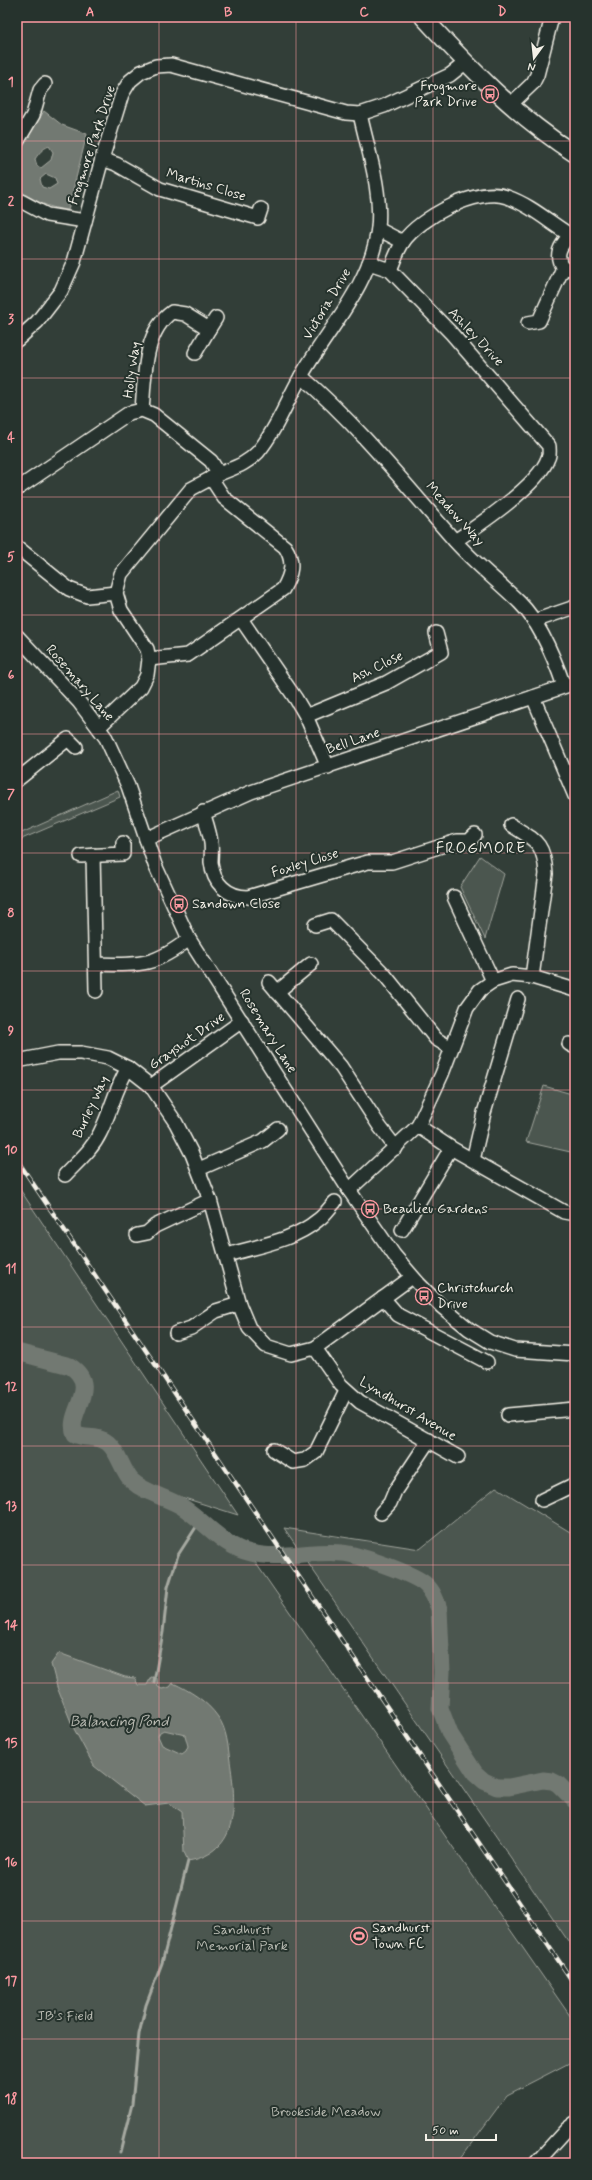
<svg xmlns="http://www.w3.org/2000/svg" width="592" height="2180" viewBox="0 0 592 2180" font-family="Mynerve,sans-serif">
<rect width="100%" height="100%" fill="#323e38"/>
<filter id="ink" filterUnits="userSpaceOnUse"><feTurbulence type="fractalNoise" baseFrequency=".025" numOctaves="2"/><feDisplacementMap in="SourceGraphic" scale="8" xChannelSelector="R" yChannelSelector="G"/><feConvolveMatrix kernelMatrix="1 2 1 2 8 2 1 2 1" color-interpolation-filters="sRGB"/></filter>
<g filter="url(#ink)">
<g fill="#4c564f" stroke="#a0a49c">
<polygon points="118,790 120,797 17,841 17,835"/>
<polygon points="480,856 504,874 485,939 460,887"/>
<polygon points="544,1086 575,1095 575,1153 526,1142"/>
<polygon points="17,1185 238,1515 181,1497 231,1548 246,1549 575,2023 575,2060 507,2095 457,2163 17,2163"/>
<polygon points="496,1487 575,1535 575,1951 284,1528 420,1549"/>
</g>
<g fill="#727972" stroke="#a6a9a1" fill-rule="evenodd">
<path d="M44 111 62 125 87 134 68 210C51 209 28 199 17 187V156ZM49 146 53 152 51 160 41 168 37 166 35 159C39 153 42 149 49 146ZM46 174 55 178 57 184 49 189 42 187 40 179Z"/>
<path d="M59 1653 125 1677 135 1678 138 1685H147L151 1677 157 1678 158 1687 162 1689 170 1687 173 1683C190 1691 207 1701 218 1717 227 1729 228 1747 230 1761 236 1802 241 1852 188 1861L184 1852 182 1812 169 1803 145 1806 94 1766 73 1727 57 1687 51 1664ZM164 1730 185 1735 188 1746 186 1751 182 1754 162 1745 158 1736 160 1732Z"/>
</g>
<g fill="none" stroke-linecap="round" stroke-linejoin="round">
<g stroke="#a6a9a1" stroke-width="3">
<polyline points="154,1682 163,1632 168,1587 178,1555 200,1521"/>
<polyline points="120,2152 132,2104 139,2034 146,2005 162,1963 188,1861"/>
</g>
<path stroke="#727972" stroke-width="17" d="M17 1352 70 1366C102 1387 65 1413 75 1434 85 1440 97 1434 108 1443 119 1452 122 1471 132 1481 145 1493 166 1497 181 1506 204 1520 223 1547 251 1553 280 1560 312 1550 342 1553 357 1554 415 1574 426 1585 433 1591 436 1600 439 1609L442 1672 440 1708 450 1734 475 1773 484 1781 497 1787H509L543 1780 552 1781 558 1784 575 1801"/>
<g stroke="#f4f1e8" stroke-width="16">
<g id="minor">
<polyline points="510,105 533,83 537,75 552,17"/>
<polyline points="17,142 33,115 40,90 45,84"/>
<polyline points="102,159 116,164 160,189 258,218 261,209"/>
<polyline points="17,199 47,215 85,221"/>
<polyline points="378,229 403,242"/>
<path d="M570 235C560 246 554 255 563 268L575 269"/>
<path d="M369 263 390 270 452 334 549 446C549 450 550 455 548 458 539 485 479 525 455 541"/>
<path d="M390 270C394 261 397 251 403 242 419 218 478 186 507 197 533 206 552 225 575 238"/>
<polyline points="528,323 539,321 563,268"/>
<polyline points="209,329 216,318"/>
<polyline points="17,340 37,322 61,291 74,262 102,159 122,94 130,81 141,72 156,66 171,65 346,113 360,114 384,106 450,75 465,63"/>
<path d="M301 376C358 425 405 484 454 540 474 563 499 582 520 603 540 623 555 660 564 686"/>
<path d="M142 410C145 378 143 332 172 312L185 314 209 329 195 353"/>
<path d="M219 474C233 468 247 464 258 452 275 432 287 401 300 378 327 330 371 285 378 228 382 190 368 151 360 114"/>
<polyline points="17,489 129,413 142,410 154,415 211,461 219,474 191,489 121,574 116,593 121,610 147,649 149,659 147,675 141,687 99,727"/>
<polyline points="17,547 69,589 87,596 116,593"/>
<polyline points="241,619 296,699 306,716 328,767"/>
<polyline points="534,621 575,607"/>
<polyline points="17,636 79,702 106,738 128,786 155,865 189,939 349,1190 394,1255 419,1284 442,1307 469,1329 490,1342 515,1350 575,1354"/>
<path d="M149 659 188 655 283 589C291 575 295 562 285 547L224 498 211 478"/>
<polyline points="533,697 575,796"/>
<polyline points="306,716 386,683 441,652 436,633"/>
<polyline points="17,780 68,739 76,747"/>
<path d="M203 812C206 822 210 833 211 843 212 849 211 856 211 862 213 883 227 897 248 897L350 867 368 862H392L457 841H469L475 835"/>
<path d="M511 825C536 841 544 842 546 874L532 977"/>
<polyline points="146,839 251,792 575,683"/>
<polyline points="93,855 96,991"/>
<polyline points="81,856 123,854 123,843"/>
<polyline points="454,897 493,981"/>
<polyline points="315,925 331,920 384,974 436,1039 451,1048"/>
<path d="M96 964C140 965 153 967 189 939"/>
<polyline points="269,982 341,1067 380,1127 396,1148"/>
<polyline points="277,992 311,964"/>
<polyline points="569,1044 575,1047"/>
<polyline points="17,1061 58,1053 81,1053 108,1058 128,1068 151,1086 176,1123 192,1154 210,1200 239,1304 249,1328 266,1346 291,1354 315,1348 412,1277"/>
<polyline points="151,1086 242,1021"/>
<polyline points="418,1126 451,1148 564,1212 575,1214"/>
<polyline points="473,1160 484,1113 518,999"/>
<polyline points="199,1169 263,1141 278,1129"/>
<path d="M65 1175C77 1162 92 1150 100 1133 111 1112 115 1089 128 1068"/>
<polyline points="349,1190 418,1126 442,1074 467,1008 480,990 493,981 512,975 532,977 575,990"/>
<polyline points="402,1230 451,1148"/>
<polyline points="137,1235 147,1233 155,1226 210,1200"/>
<path d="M227 1255C257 1246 293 1241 318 1220 325 1215 329 1208 335 1202"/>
<polyline points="383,1298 398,1315 487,1362"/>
<polyline points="176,1333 191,1328 216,1311 239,1304"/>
<polyline points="315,1348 341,1385 360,1402 458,1457"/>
<polyline points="508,1415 575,1409"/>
<polyline points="274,1450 293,1462 305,1460 316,1452 346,1391"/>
<polyline points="542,1500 575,1484"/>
<polyline points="381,1513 390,1503 395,1491 429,1440"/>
<polyline points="536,2163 567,2129 575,2123"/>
</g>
</g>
<g stroke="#f4f1e8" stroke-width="19">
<path id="major" d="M423 17C470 68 517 117 575 154"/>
</g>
<use href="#minor" stroke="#26332d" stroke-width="13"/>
<use href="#major" stroke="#26332d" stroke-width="16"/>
<g stroke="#f4f1e8" stroke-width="4.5">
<polyline id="rail" points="17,1160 575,1985"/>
</g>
<use href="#rail" stroke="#26332d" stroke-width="3" stroke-dasharray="9" stroke-linecap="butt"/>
</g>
</g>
<path fill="none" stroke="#ff9aa2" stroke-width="1" stroke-opacity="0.55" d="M159 17V2163M296 17V2163M433 17V2163M17 141H575M17 259H575M17 378H575M17 497H575M17 615H575M17 734H575M17 853H575M17 971H575M17 1090H575M17 1209H575M17 1327H575M17 1446H575M17 1565H575M17 1683H575M17 1802H575M17 1921H575M17 2039H575"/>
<defs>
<g id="bus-ring" transform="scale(0.9)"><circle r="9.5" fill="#26332d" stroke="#ff9aa2" stroke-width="1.5"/><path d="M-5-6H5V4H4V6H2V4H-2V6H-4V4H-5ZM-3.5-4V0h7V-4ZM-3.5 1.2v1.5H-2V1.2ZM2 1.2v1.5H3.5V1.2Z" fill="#ff9aa2"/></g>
<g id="stadium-ring" transform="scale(0.9)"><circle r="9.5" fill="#26332d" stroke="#ff9aa2" stroke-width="1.5"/><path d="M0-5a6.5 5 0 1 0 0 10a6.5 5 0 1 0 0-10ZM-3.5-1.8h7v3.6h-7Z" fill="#ff9aa2"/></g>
</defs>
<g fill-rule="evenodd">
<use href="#bus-ring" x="490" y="94"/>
<use href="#bus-ring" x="179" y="904"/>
<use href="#bus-ring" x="370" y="1209"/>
<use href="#bus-ring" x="424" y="1296"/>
<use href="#stadium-ring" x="359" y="1936"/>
</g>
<g text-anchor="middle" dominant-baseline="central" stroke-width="4" stroke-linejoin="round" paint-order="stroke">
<g font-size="14" fill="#f4f1e8" stroke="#26332d" text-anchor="start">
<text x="477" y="86" text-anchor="end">Frogmore<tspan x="477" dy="16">Park Drive</tspan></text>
<text x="192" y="904">Sandown Close</text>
<text x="383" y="1209">Beaulieu Gardens</text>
<text x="437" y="1288">Christchurch<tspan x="437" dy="16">Drive</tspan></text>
<text x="372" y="1928">Sandhurst<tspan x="372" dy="16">Town FC</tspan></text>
</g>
<g font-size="14" fill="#f4f1e8" stroke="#26332d">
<text transform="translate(92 145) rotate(-72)">Frogmore Park Drive</text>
<text transform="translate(206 185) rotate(17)">Martins Close</text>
<text transform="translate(327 304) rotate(-59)">Victoria Drive</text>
<text transform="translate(476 337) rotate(47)">Ashley Drive</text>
<text transform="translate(132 370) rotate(-82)">Holly Way</text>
<text transform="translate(455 514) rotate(48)">Meadow Way</text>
<text transform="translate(377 667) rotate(-26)">Ash Close</text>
<text transform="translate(80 683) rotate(49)">Rosemary Lane</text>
<text transform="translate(353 741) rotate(-19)">Bell Lane</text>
<text transform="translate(305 863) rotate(-17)">Foxley Close</text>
<text transform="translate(268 1031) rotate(58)">Rosemary Lane</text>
<text transform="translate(187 1041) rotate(-35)">Grayshot Drive</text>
<text transform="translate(91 1107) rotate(-65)">Burley Way</text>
<text transform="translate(408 1409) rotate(31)">Lyndhurst Avenue</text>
</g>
<g font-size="14" fill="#b9bbb2" stroke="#26332d">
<text x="242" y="1930">Sandhurst<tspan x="242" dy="16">Memorial Park</tspan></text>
<text x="65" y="2016">JB's Field</text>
<text x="326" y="2112">Brookside Meadow</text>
</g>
<g font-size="15" font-style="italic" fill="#babbb3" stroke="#26332d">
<text x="119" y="1722">Balancing Pond</text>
</g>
<g font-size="16" letter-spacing="1" fill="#f4f1e8" stroke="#26332d">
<text x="481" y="848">FROGMORE</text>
</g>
</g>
<rect width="592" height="2180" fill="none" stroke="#26332d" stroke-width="44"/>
<g transform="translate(534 58) rotate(195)" stroke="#26332d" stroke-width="3" paint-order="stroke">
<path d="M0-3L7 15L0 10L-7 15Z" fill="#f4f1e8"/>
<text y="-6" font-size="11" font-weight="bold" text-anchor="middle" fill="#f4f1e8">N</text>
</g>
<path d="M426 2134v6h70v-6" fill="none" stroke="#f4f1e8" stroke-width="2"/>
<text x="432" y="2134" font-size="12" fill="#f4f1e8" stroke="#26332d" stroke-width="3" paint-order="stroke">50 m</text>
<rect x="22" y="22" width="548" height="2136" fill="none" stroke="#ff9aa2" stroke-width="1.5"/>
<g font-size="13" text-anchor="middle" font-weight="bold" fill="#ff9aa2">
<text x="90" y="16">A</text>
<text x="228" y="16">B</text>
<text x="364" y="16">C</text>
<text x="502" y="16">D</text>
<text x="11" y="86">1</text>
<text x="11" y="205">2</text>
<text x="11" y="323">3</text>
<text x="11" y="442">4</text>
<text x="11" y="561">5</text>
<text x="11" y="679">6</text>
<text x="11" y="798">7</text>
<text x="11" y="917">8</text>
<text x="11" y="1035">9</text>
<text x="11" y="1154">10</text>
<text x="11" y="1273">11</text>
<text x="11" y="1391">12</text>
<text x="11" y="1510">13</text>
<text x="11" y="1629">14</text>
<text x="11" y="1747">15</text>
<text x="11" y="1866">16</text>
<text x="11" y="1985">17</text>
<text x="11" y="2103">18</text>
</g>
</svg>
